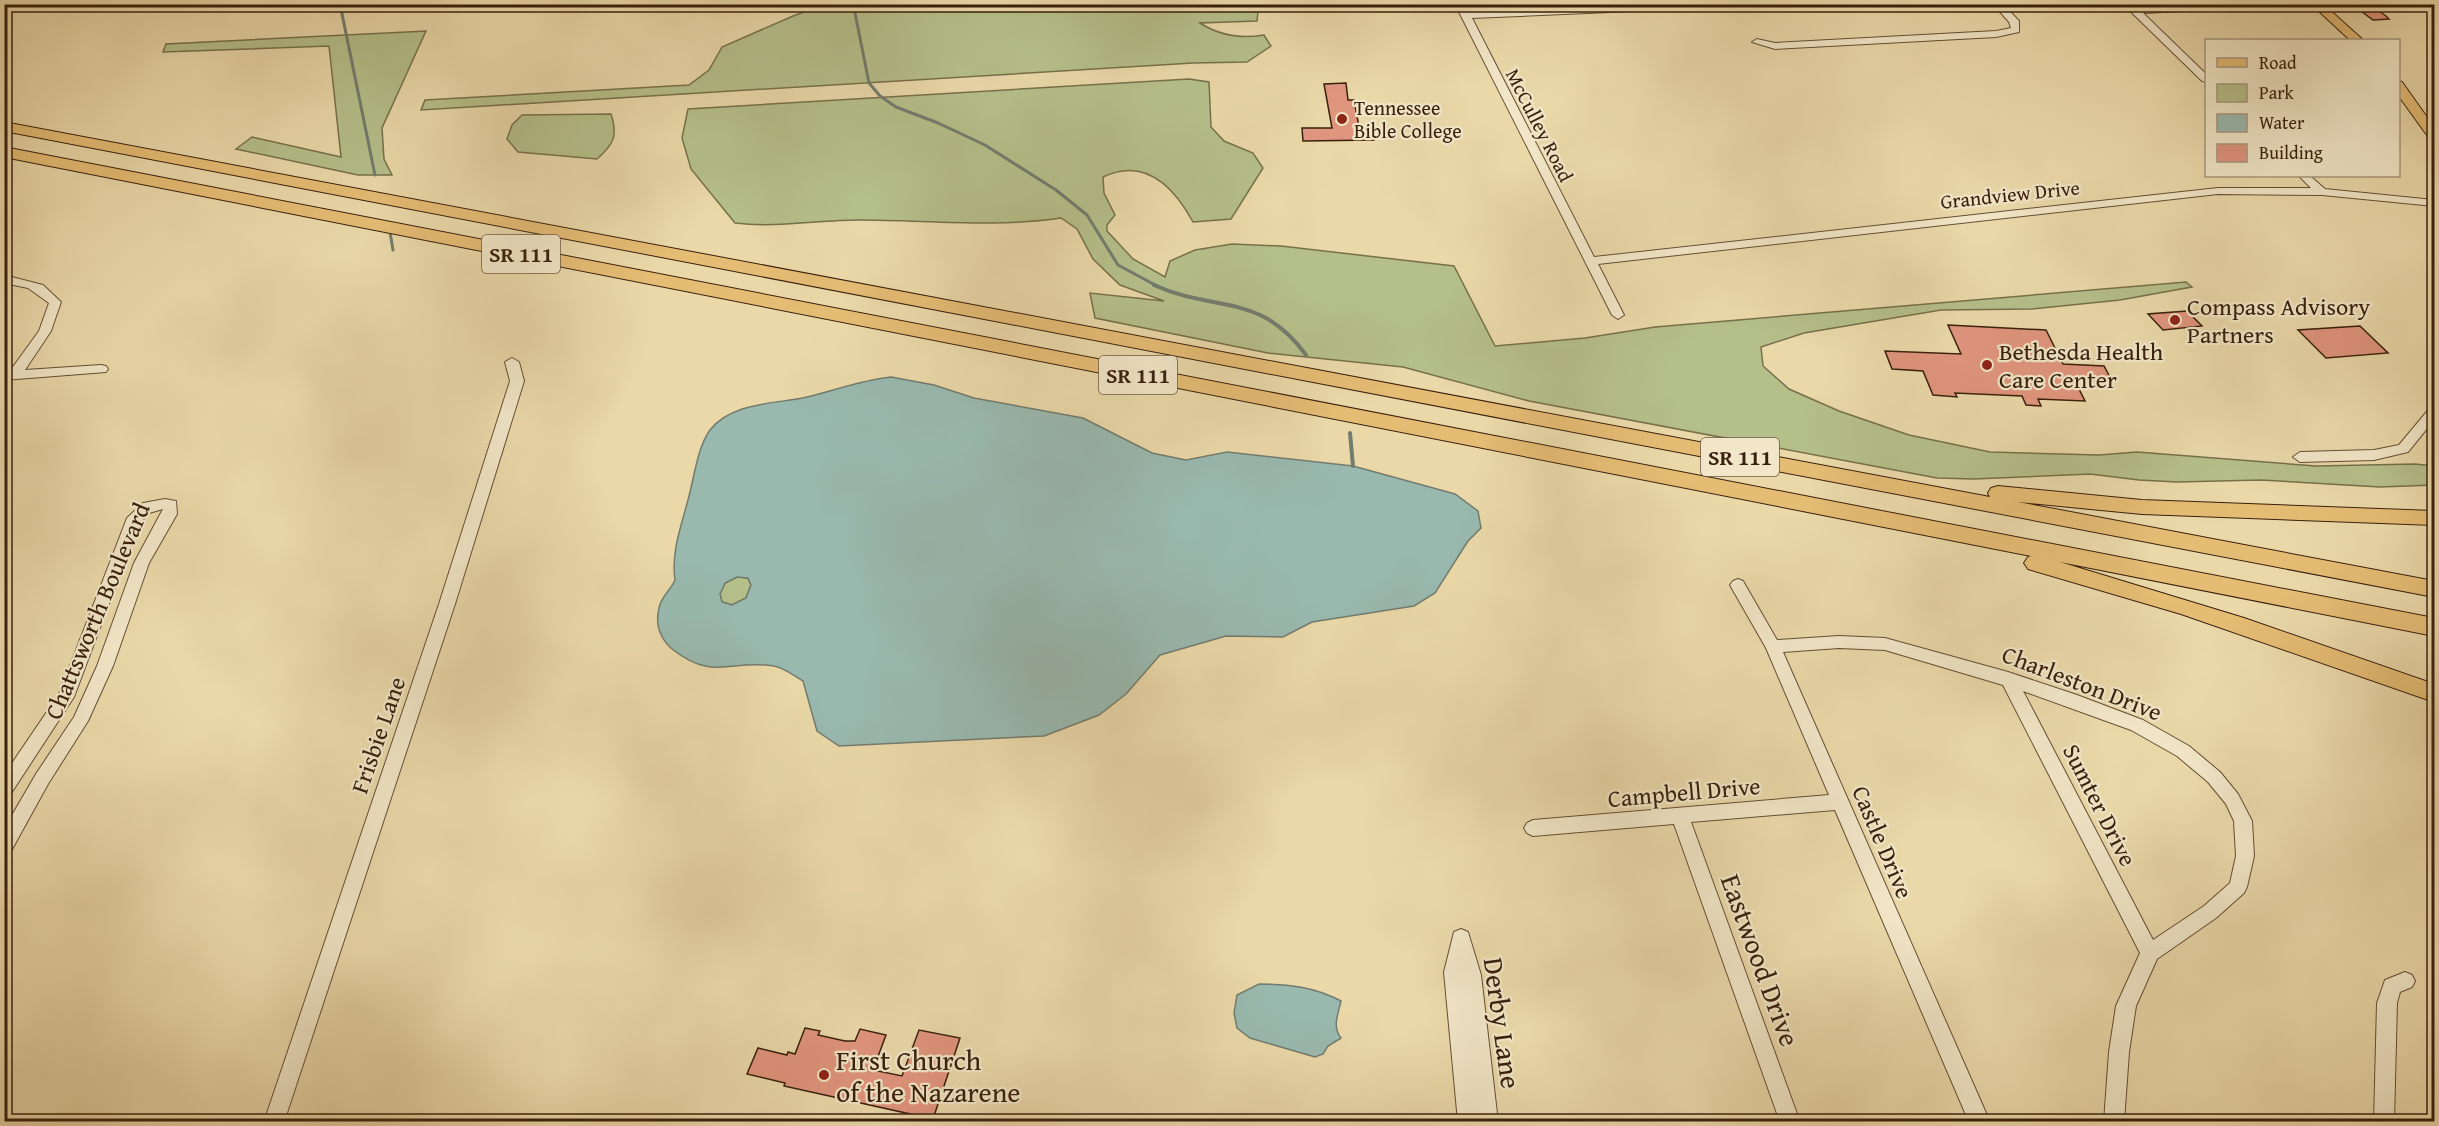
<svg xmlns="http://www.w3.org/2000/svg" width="2439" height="1126" viewBox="0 0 2439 1126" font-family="'Gentium Book Plus',serif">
<rect width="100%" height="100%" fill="#ead8a9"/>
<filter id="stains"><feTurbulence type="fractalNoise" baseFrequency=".00333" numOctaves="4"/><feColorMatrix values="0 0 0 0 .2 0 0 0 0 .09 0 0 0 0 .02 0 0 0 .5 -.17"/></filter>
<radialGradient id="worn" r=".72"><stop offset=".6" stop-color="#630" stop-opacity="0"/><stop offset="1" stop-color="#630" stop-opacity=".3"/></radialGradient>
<g fill="#b5bf8a" stroke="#77704c" stroke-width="1.5">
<path d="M838 5 1184 4 1258 12 1257 21 1200 23C1220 36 1240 39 1264 35L1271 46 1247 62 1193 63 421 110 425 100 689 85 709 70 722 47 793 16 815 8Z"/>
<polygon points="426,31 382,128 384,159 392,175 358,175 236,149 252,137 341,157 329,46 163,52 166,44"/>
<path d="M1189 79 1209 82 1211 127 1224 141 1253 153 1263 168 1231 219 1193 222C1174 187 1145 157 1103 177L1104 193 1115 215 1107 225V231L1133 259 1165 277 1170 261 1195 250 1232 244 1281 246 1454 266 1495 346 1585 338 1655 327 2186 282 2192 287 2120 300 2032 309 1941 310 1804 333 1761 347 1763 366 1789 389 1839 411 1909 435 1990 452 2099 455 2137 452 2316 466 2415 464 2434 466V485L2380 487 2261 480 2177 482 2139 480 2090 474 1974 479 1937 478 1529 401 1403 367 1268 353 1095 318 1090 293 1164 301 1120 285 1093 259 1077 229 1061 218C994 228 927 220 859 220 818 220 777 228 735 223L691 169 682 138 688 109Z"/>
<path d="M611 114C618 136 614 144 597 159L518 152 507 139 512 125 522 115Z"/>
<polygon points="737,577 748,578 751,585 746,598 732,605 722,602 720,594 725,583"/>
</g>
<g fill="#99b9af" stroke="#737c6e" stroke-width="1.5" fill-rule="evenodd">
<path d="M891 377 934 385 974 398 1083 418 1152 453 1186 460 1227 452 1353 466 1455 494 1478 511 1481 528 1468 541 1435 593 1414 606 1312 622 1283 637 1226 636 1160 655 1126 694 1099 715 1044 736 839 746 817 731 803 681C794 676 783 667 774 666 730 659 714 682 672 649 660 638 655 624 659 608 661 596 671 590 675 580 671 552 681 527 688 500 694 479 697 448 710 430 732 402 776 404 807 397 836 390 862 380 891 377ZM737 577 748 578 751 585 746 598 732 605 722 602 720 594 725 583Z"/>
<path d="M1259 984C1288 984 1315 987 1341 1001 1338 1014 1332 1027 1341 1038L1328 1046 1323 1054 1315 1057 1250 1038 1237 1028 1234 1013 1237 995Z"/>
</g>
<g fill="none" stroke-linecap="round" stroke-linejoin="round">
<g stroke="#737c6e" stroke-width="3">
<polyline points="340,4 375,175"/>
<polyline points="851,4 855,13 869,83 880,96 896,107 938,123 985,145 1056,190 1087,215 1118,265 1157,286"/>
<polyline points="390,232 393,250"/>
</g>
<g stroke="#737c6e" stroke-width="4">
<path d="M1154 285C1215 313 1259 291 1306 355"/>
<polyline points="1350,433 1353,466"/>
</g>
</g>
<g fill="#e0957e" stroke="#39200d" stroke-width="1.5">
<polygon points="2373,7 2386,16 2389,19 2373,20 2357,8"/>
<polygon points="1346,83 1348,100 1354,100 1359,127 1372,127 1374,140 1303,141 1302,128 1332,128 1324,84"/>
<polygon points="2187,311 2202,326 2163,330 2148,314"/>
<polygon points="1948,325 2046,330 2063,364 2104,366 2112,381 2074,379 2085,401 2038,399 2041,406 2026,405 2022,396 1955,393 1957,397 1933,395 1923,371 1892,369 1885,351 1961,354"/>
<polygon points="2360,326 2388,353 2326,358 2298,330"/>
<polygon points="805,1028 820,1031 818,1035 845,1041 855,1041 860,1029 886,1035 873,1070 902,1076 919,1030 960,1038 933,1119 784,1086 785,1083 747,1074 758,1048 787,1055 788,1052 795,1054"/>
</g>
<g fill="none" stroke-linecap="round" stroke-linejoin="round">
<g stroke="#654e34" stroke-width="2">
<g id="minor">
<polygon points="1455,4 1465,4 1469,12 1655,4 1633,11 1472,18 1594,257 2218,188 2311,188 2299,176 2310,176 2325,189 2434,200 2434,206 2322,195 2218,194 1598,264 1624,315 1618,319 1612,315"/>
<polygon points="1993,4 2003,4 2019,21 2019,32 1996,37 1775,49 1752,42 1757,39 1775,43 1996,31 2011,28 2009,22"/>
<polygon points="2123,4 2133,4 2137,8 2270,4 2266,7 2143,13 2206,74 2206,82 2202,81"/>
<polygon points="4,275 43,285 61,302 51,331 25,370 101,365 106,366 108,369 106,372 4,380 4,372 10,371 39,331 49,303 28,288 4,283"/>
<polygon points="512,358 519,362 524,381 455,604 284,1122 264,1122 439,604 510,381 505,362"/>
<polygon points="2434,407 2434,420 2408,452 2374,460 2300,462 2293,457 2300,452 2374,450 2399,445 2429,409"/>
<polygon points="165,499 176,501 177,514 149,563 113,666 88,721 48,784 10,853 4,855 4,829 36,774 74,717 97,666 134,563 163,509 149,513 139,524 74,697 10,795 4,797 4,775 59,694 127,518 143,503"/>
<path d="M1738 579 1743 581 1777 640 1839 636 1885 638 2008 672 2077 695 2143 720 2189 746 2220 772 2238 794 2252 821 2254 856 2247 887 2244 893 2216 918 2157 959 2136 1006 2129 1052 2124 1122H2104L2109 1052 2116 1006 2140 953 2003 685 1885 650 1839 648 1783 652 1990 1122H1969L1835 810 1691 822 1800 1122H1780L1674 824 1533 836 1527 833 1524 828 1527 823 1533 820 1829 795 1766 648 1730 585 1733 581ZM2023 691 2131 730 2177 756 2208 782 2226 804 2234 821 2236 856 2230 883 2204 906 2153 940Z"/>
<polygon points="1461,929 1468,932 1481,975 1498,1122 1458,1122 1444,972 1454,932"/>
<polygon points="2405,972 2412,975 2415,981 2412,987 2400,992 2397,1003 2394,1122 2374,1122 2377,1003 2385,980"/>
</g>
</g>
<g stroke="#39200d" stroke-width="2">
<g id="major">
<polygon points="2311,4 2323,4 2363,40 2350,40"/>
<polygon points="2398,81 2402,82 2434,127 2434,139 2429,138 2398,95"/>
</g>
</g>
<g stroke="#39200d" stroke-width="2">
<g id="highway">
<polygon points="4,122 1990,497 1988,493 1991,488 1998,486 2142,500 2434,511 2434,525 2142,514 2018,502 2434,581 2434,597 4,131"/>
<polygon points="4,147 2434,618 2434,636 2060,562 2244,618 2434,684 2434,702 2181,614 2028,569 2024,563 2028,557 2031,556 4,157"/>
</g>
</g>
<use href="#minor" fill="#f1e6c7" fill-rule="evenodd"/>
<use href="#major" fill="#e5bc74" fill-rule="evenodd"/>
<use href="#highway" fill="#e5bc74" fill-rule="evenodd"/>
</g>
<g fill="#8f2418" stroke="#f1e6c7" stroke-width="2">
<circle cx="1342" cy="119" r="6"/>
<circle cx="2175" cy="320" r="6"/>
<circle cx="1987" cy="365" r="6"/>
<circle cx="824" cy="1075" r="6"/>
</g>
<g text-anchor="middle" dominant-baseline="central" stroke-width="4.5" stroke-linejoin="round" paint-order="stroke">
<g font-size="20" fill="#39200d" stroke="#f1e6c7" text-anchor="start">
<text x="1354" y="107">Tennessee<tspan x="1354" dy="23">Bible College</tspan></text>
</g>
<g font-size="20" fill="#39200d" stroke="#f1e6c7">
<text transform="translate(1540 125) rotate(63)">McCulley Road</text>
<text transform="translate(2010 194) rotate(-6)">Grandview Drive</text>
</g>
<g fill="#f1e6c7" stroke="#705b45" stroke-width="1.5">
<rect x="482" y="235" width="78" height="38" rx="4.5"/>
<rect x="1099" y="356" width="78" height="38" rx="4.5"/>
<rect x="1701" y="438" width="78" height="38" rx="4.5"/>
</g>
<g font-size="22" font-weight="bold" fill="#39200d">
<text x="521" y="254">SR 111</text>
<text x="1138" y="375">SR 111</text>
<text x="1740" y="457">SR 111</text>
</g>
<g font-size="24" fill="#39200d" stroke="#f1e6c7" text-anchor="start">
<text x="2187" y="306">Compass Advisory<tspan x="2187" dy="28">Partners</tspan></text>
<text x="1999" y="351">Bethesda Health<tspan x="1999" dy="28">Care Center</tspan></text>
</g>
<g font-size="24" fill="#39200d" stroke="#f1e6c7">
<text transform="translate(97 611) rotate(-67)">Chattsworth Boulevard</text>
<text transform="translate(2082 683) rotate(21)">Charleston Drive</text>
<text transform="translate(378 735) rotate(-71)">Frisbie Lane</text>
<text transform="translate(1684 792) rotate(-5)">Campbell Drive</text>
<text transform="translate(2100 805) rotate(63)">Sumter Drive</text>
<text transform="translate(1883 842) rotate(67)">Castle Drive</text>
</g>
<g font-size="28" fill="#39200d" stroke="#f1e6c7">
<text transform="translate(1761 960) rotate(70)">Eastwood Drive</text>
<text transform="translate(1503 1023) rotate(82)">Derby Lane</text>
</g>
<g font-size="28" fill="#39200d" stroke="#f1e6c7" text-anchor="start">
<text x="836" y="1059">First Church<tspan x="836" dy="32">of the Nazarene</tspan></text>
</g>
</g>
<rect width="2439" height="1126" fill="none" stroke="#ead8a9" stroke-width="24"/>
<rect x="6" y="6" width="2427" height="1114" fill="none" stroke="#39200d" stroke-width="3"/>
<rect x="12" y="12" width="2415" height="1102" fill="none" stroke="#39200d" stroke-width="1.5"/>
<rect x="2205" y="39" width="195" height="138" fill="#f1e6c7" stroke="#a7977d" stroke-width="1.5"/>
<rect x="2217" y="58" width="30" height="9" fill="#e5bc74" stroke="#a7977d" stroke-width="1.5"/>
<text x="2259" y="69" font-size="18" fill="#39200d">Road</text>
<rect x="2217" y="84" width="30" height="18" fill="#b5bf8a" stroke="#a7977d" stroke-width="1.5"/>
<text x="2259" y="99" font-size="18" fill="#39200d">Park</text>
<rect x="2217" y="114" width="30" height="18" fill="#99b9af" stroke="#a7977d" stroke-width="1.5"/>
<text x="2259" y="129" font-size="18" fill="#39200d">Water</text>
<rect x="2217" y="144" width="30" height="18" fill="#e0957e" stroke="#a7977d" stroke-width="1.5"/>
<text x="2259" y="159" font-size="18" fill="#39200d">Building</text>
<rect width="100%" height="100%" filter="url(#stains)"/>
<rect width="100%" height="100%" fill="url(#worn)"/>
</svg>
